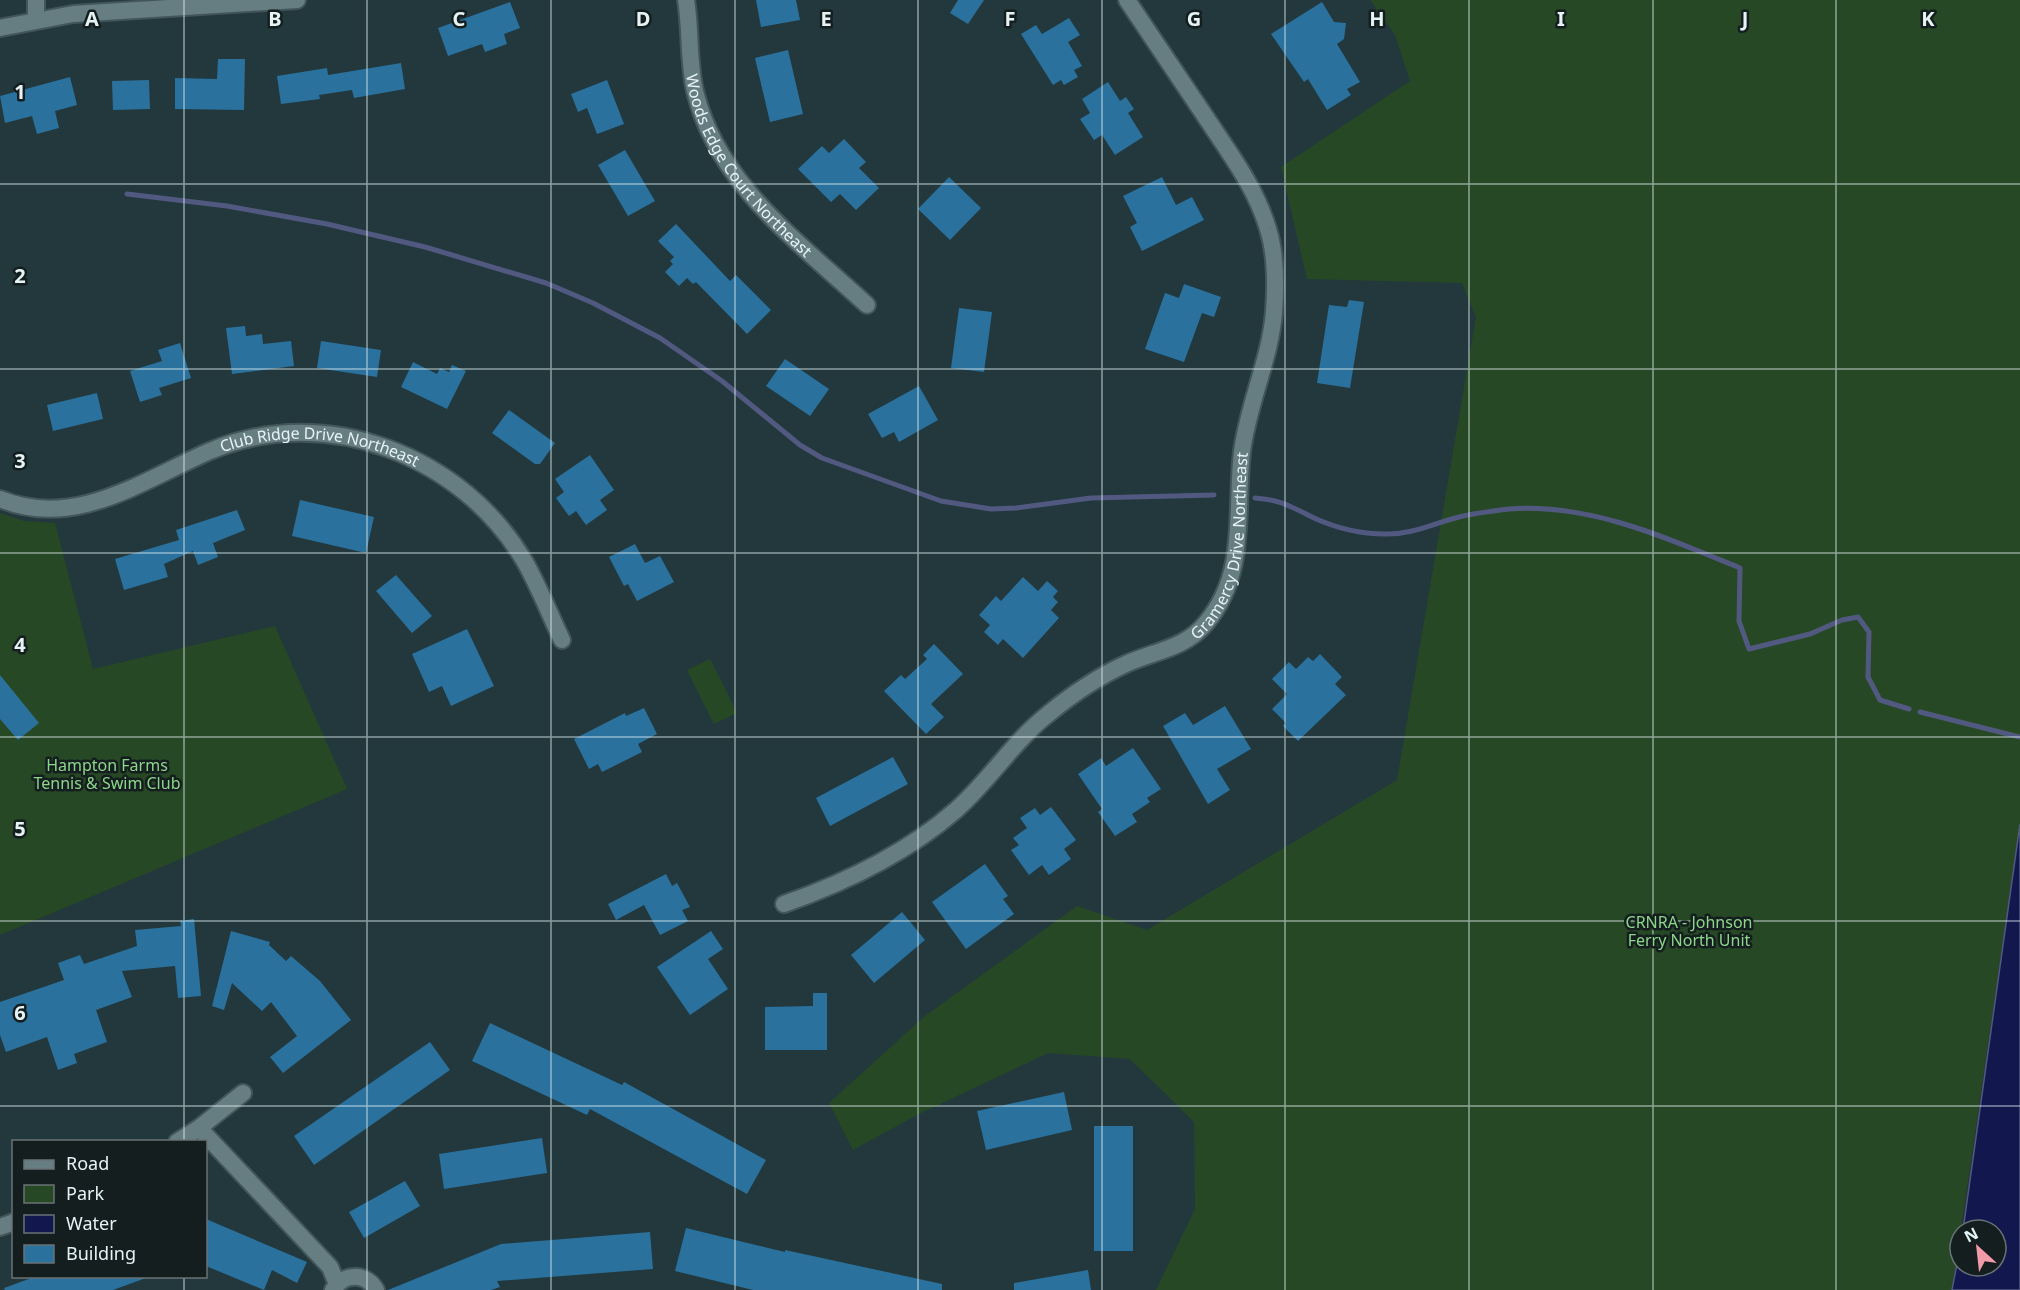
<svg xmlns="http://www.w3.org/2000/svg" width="2020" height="1290" viewBox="0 0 2020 1290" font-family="'Noto Sans',sans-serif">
<rect width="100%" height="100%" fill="#22383c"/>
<g fill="#274825">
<polygon points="1370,0 2020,0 2020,824 1952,1290 1156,1290 1195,1209 1194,1122 1130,1059 1048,1053 917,1115 853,1150 829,1103 925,1016 1077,906 1147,930 1397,780 1476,317 1462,283 1307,279 1281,167 1410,81 1395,35"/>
<polygon points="0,513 24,521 55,523 93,669 275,626 347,789 0,935"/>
<polygon points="710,659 737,713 714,724 687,670"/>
</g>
<polygon fill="#12174e" stroke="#525980" stroke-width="1.5" points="2020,824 2020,1290 1952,1290 1960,1248 1960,1266 1996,1266 1996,1230 1963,1230"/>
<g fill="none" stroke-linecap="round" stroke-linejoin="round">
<g stroke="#525980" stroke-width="5">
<polyline points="127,194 227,206 327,224 425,247 546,283 593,303 660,338 722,381 800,445 822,458 941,501 991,509 1016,508 1091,498 1214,495"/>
<path d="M1255 498C1283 500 1291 507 1314 518 1336 528 1360 534 1385 534 1412 535 1434 523 1459 517 1475 513 1493 511 1509 509 1590 503 1667 538 1740 568L1739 621 1749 649 1810 634 1842 620 1858 617 1869 632 1868 677 1880 700 1909 709"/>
<polyline points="1920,712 2020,737"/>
</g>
</g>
<g fill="#2a719d">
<polygon points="756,0 796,0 800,20 761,27"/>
<polygon points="958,0 984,0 968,24 950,13"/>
<polygon points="510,2 520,28 504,34 507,44 485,52 482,44 448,56 438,28"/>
<polygon points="1322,2 1334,22 1346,23 1344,39 1337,44 1360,82 1347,89 1351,95 1327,110 1308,79 1304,82 1271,34"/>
<polygon points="1069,18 1080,35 1068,42 1082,66 1074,70 1078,77 1064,85 1061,80 1053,85 1021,34 1036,25 1042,34"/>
<polygon points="788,50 803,114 770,122 755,58"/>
<polygon points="218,59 245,59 244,110 175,109 175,78 217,79"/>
<polygon points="401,63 405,89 354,98 352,90 319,95 320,99 281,104 277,76 327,68 328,75"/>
<polygon points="70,77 77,105 55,111 59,128 37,134 32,116 5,123 0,96"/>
<polygon points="149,80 150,109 113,110 112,81"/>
<polygon points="607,80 624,124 597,134 587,108 578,112 571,94"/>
<polygon points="1108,82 1120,101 1126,97 1134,109 1128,113 1143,137 1115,155 1102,135 1094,140 1080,119 1090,113 1082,99"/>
<polygon points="844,139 866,162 859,168 879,188 856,210 840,194 831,202 798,169 822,146 829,153"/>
<polygon points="625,150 655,201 628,216 598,165"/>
<polygon points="949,177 981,208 950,240 918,209"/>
<polygon points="1162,177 1176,205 1192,197 1204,220 1142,251 1130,227 1137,223 1123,196"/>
<polygon points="676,224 730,281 736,275 771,310 747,334 696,282 693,284 687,278 679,286 665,272 673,264 670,261 674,257 658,241"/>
<polygon points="1184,284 1221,297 1214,317 1202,313 1184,362 1145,349 1165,293 1179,298"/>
<polygon points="1349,300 1364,302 1350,388 1317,383 1329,305 1347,307"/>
<polygon points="959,308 992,312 984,372 951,368"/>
<polygon points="245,326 246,336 262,334 263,344 291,341 294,366 232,374 226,328"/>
<polygon points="321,341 381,350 377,377 317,368"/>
<polygon points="180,343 191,378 159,388 162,395 140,402 130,371 162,361 158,350"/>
<polygon points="785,359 829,389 810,416 766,386"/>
<polygon points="413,362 437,374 440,368 449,372 452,365 466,371 447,409 401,387"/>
<polygon points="919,386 938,420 899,442 894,432 882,438 868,414"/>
<polygon points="97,393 103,419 53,431 47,405"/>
<polygon points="509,410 555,443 540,464 535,464 492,433"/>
<polygon points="590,455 614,490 600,500 607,510 586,525 576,511 569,516 556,498 564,492 555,479"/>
<polygon points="300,500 374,517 366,553 292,536"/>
<polygon points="237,510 245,530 213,543 218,557 198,565 193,551 164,564 168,577 124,590 115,559 179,540 176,530"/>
<polygon points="635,544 645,563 660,556 674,582 637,601 628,584 624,586 609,557"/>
<polygon points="396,575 432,616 412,633 376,591"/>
<polygon points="1023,577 1038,591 1047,581 1058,591 1053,597 1058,602 1051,610 1059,618 1023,658 1003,639 998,645 984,632 990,625 979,615 996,596 1001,601"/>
<polygon points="467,629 494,686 451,706 442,686 429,692 412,654"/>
<polygon points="934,644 963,674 931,704 944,717 926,734 884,691 901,675 905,679 927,659 923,655"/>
<polygon points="1320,654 1342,677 1335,684 1346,695 1298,741 1283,726 1286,723 1272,709 1287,694 1272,679 1289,662 1296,669 1308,657 1313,661"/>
<polygon points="0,675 39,723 18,740 0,719"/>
<polygon points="1225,706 1251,749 1217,769 1230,790 1208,804 1163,726 1185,713 1193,725"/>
<polygon points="644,708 657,734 638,744 642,752 602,772 598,764 589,769 574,739 625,713 626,716"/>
<polygon points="1133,748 1161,789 1147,798 1150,802 1132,814 1137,822 1115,836 1098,812 1102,809 1078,774 1101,758 1106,766"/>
<polygon points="893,757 908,784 830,826 816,798"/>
<polygon points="1051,807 1076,840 1064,849 1071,859 1049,875 1042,865 1029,875 1011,850 1019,845 1013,838 1027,828 1020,818 1035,808 1040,815"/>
<polygon points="985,864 1008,896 1003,899 1014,914 966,949 932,902"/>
<polygon points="666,874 672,886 677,883 690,907 682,910 688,921 660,935 644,905 616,920 608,904"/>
<polygon points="902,912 925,940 874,983 851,955"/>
<polygon points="194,919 201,996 178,998 175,966 122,971 132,997 96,1010 107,1042 74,1054 77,1063 58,1070 47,1037 6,1052 0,1035 0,1002 64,980 58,963 80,955 84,964 137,946 135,930 181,926 180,921"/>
<polygon points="231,931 270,942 269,945 286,961 291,956 320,981 351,1020 283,1073 270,1057 297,1036 271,1002 262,1011 232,983 224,1010 212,1006"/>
<polygon points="711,931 723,949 708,959 728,989 690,1015 657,967"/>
<polygon points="813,993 827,993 827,1050 765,1050 765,1007 813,1006"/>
<polygon points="490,1023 622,1085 624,1082 766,1160 747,1194 590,1109 587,1115 472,1061"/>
<polygon points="430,1042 450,1070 314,1165 294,1136"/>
<polygon points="1064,1092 1072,1130 986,1150 977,1111"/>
<rect x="1094" y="1126" width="39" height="125"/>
<polygon points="542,1138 547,1173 444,1189 439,1154"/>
<polygon points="405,1181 420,1206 364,1238 349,1212"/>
<polygon points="206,1219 307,1262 297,1283 272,1270 264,1290 206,1266"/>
<polygon points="686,1228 785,1252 785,1250 942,1284 942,1290 753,1290 675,1271"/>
<polygon points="650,1232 653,1269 497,1281 500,1287 491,1290 388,1290 501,1244"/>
<polygon points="1088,1270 1091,1290 1014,1290 1014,1283"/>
<polygon points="37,1276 146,1276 146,1278 113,1290 5,1290 4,1288"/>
</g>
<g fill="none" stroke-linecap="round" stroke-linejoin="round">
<g stroke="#42565a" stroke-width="20">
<g id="minor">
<polyline points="36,0 36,19"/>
<path id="s1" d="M686 0C691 30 688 61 695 91 717 184 800 243 867 305"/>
<polyline points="0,28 73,14 297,0"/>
<path id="s2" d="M0 499C75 530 143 480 210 451 326 402 463 456 525 562 539 587 550 615 562 640"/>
<path id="s3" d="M784 904C844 883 908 852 956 810 989 781 1013 742 1047 715 1071 695 1099 676 1128 663 1155 651 1186 648 1206 623 1248 573 1235 512 1242 452 1248 404 1270 360 1274 312 1276 285 1276 254 1268 229 1256 188 1230 154 1207 119 1180 79 1154 40 1127 0"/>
<polyline points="199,1128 330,1267 337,1284"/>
<polyline points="177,1142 199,1128 243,1093"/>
<polyline points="0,1227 14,1222"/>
<path d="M333 1290C343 1273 366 1272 376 1290"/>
</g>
</g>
<use href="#minor" stroke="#667e82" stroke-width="16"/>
</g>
<path fill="none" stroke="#e6f3f5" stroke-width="1.5" stroke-opacity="0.55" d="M184 0V1142M367 0V1290M551 0V1290M735 0V1290M918 0V1290M1102 0V1290M1285 0V1290M1469 0V1290M1653 0V1290M1836 0V1290M0 184H2020M0 369H2020M0 553H2020M0 737H2020M0 921H2020M0 1106H2020M184 1276V1290"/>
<g text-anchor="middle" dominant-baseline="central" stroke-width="5" stroke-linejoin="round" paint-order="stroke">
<g font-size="16" fill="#e6f3f5" stroke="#141e1f">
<text stroke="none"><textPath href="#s1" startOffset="184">Woods Edge Court Northeast</textPath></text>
<text stroke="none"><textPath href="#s2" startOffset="336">Club Ridge Drive Northeast</textPath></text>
<text stroke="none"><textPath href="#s3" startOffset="594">Gramercy Drive Northeast</textPath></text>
</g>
<g font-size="16" fill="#8dd689" stroke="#141e1f">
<text x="107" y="765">Hampton Farms<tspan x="107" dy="18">Tennis &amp; Swim Club</tspan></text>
<text x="1689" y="922">CRNRA - Johnson<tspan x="1689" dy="18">Ferry North Unit</tspan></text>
</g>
</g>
<g font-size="20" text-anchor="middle" font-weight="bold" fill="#e6f3f5" stroke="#141e1f" stroke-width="5" stroke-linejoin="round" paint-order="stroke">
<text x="92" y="26">A</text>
<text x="275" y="26">B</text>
<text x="459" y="26">C</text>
<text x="643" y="26">D</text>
<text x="826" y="26">E</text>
<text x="1010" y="26">F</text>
<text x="1194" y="26">G</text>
<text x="1377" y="26">H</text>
<text x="1561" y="26">I</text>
<text x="1745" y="26">J</text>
<text x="1928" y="26">K</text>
<text x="20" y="99">1</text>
<text x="20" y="283">2</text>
<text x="20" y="468">3</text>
<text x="20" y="652">4</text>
<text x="20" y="836">5</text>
<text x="20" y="1020">6</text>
</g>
<rect x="12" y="1140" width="195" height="138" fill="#141e1f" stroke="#687375" stroke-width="1.5"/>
<rect x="24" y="1160" width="30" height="9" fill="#667e82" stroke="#687375" stroke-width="1.5"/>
<text x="66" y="1170" font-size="18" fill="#e6f3f5">Road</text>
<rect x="24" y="1185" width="30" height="18" fill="#274825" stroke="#687375" stroke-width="1.5"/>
<text x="66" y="1200" font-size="18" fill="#e6f3f5">Park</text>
<rect x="24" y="1215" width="30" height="18" fill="#12174e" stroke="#687375" stroke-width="1.5"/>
<text x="66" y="1230" font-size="18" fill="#e6f3f5">Water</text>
<rect x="24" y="1245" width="30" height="18" fill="#2a719d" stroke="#687375" stroke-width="1.5"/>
<text x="66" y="1260" font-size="18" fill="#e6f3f5">Building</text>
<g transform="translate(1978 1248) rotate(333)"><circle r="28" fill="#141e1f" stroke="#687375" stroke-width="1.5"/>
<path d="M0-4.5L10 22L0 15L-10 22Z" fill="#f39aa8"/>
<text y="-9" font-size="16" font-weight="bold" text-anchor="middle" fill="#e6f3f5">N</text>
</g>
</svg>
